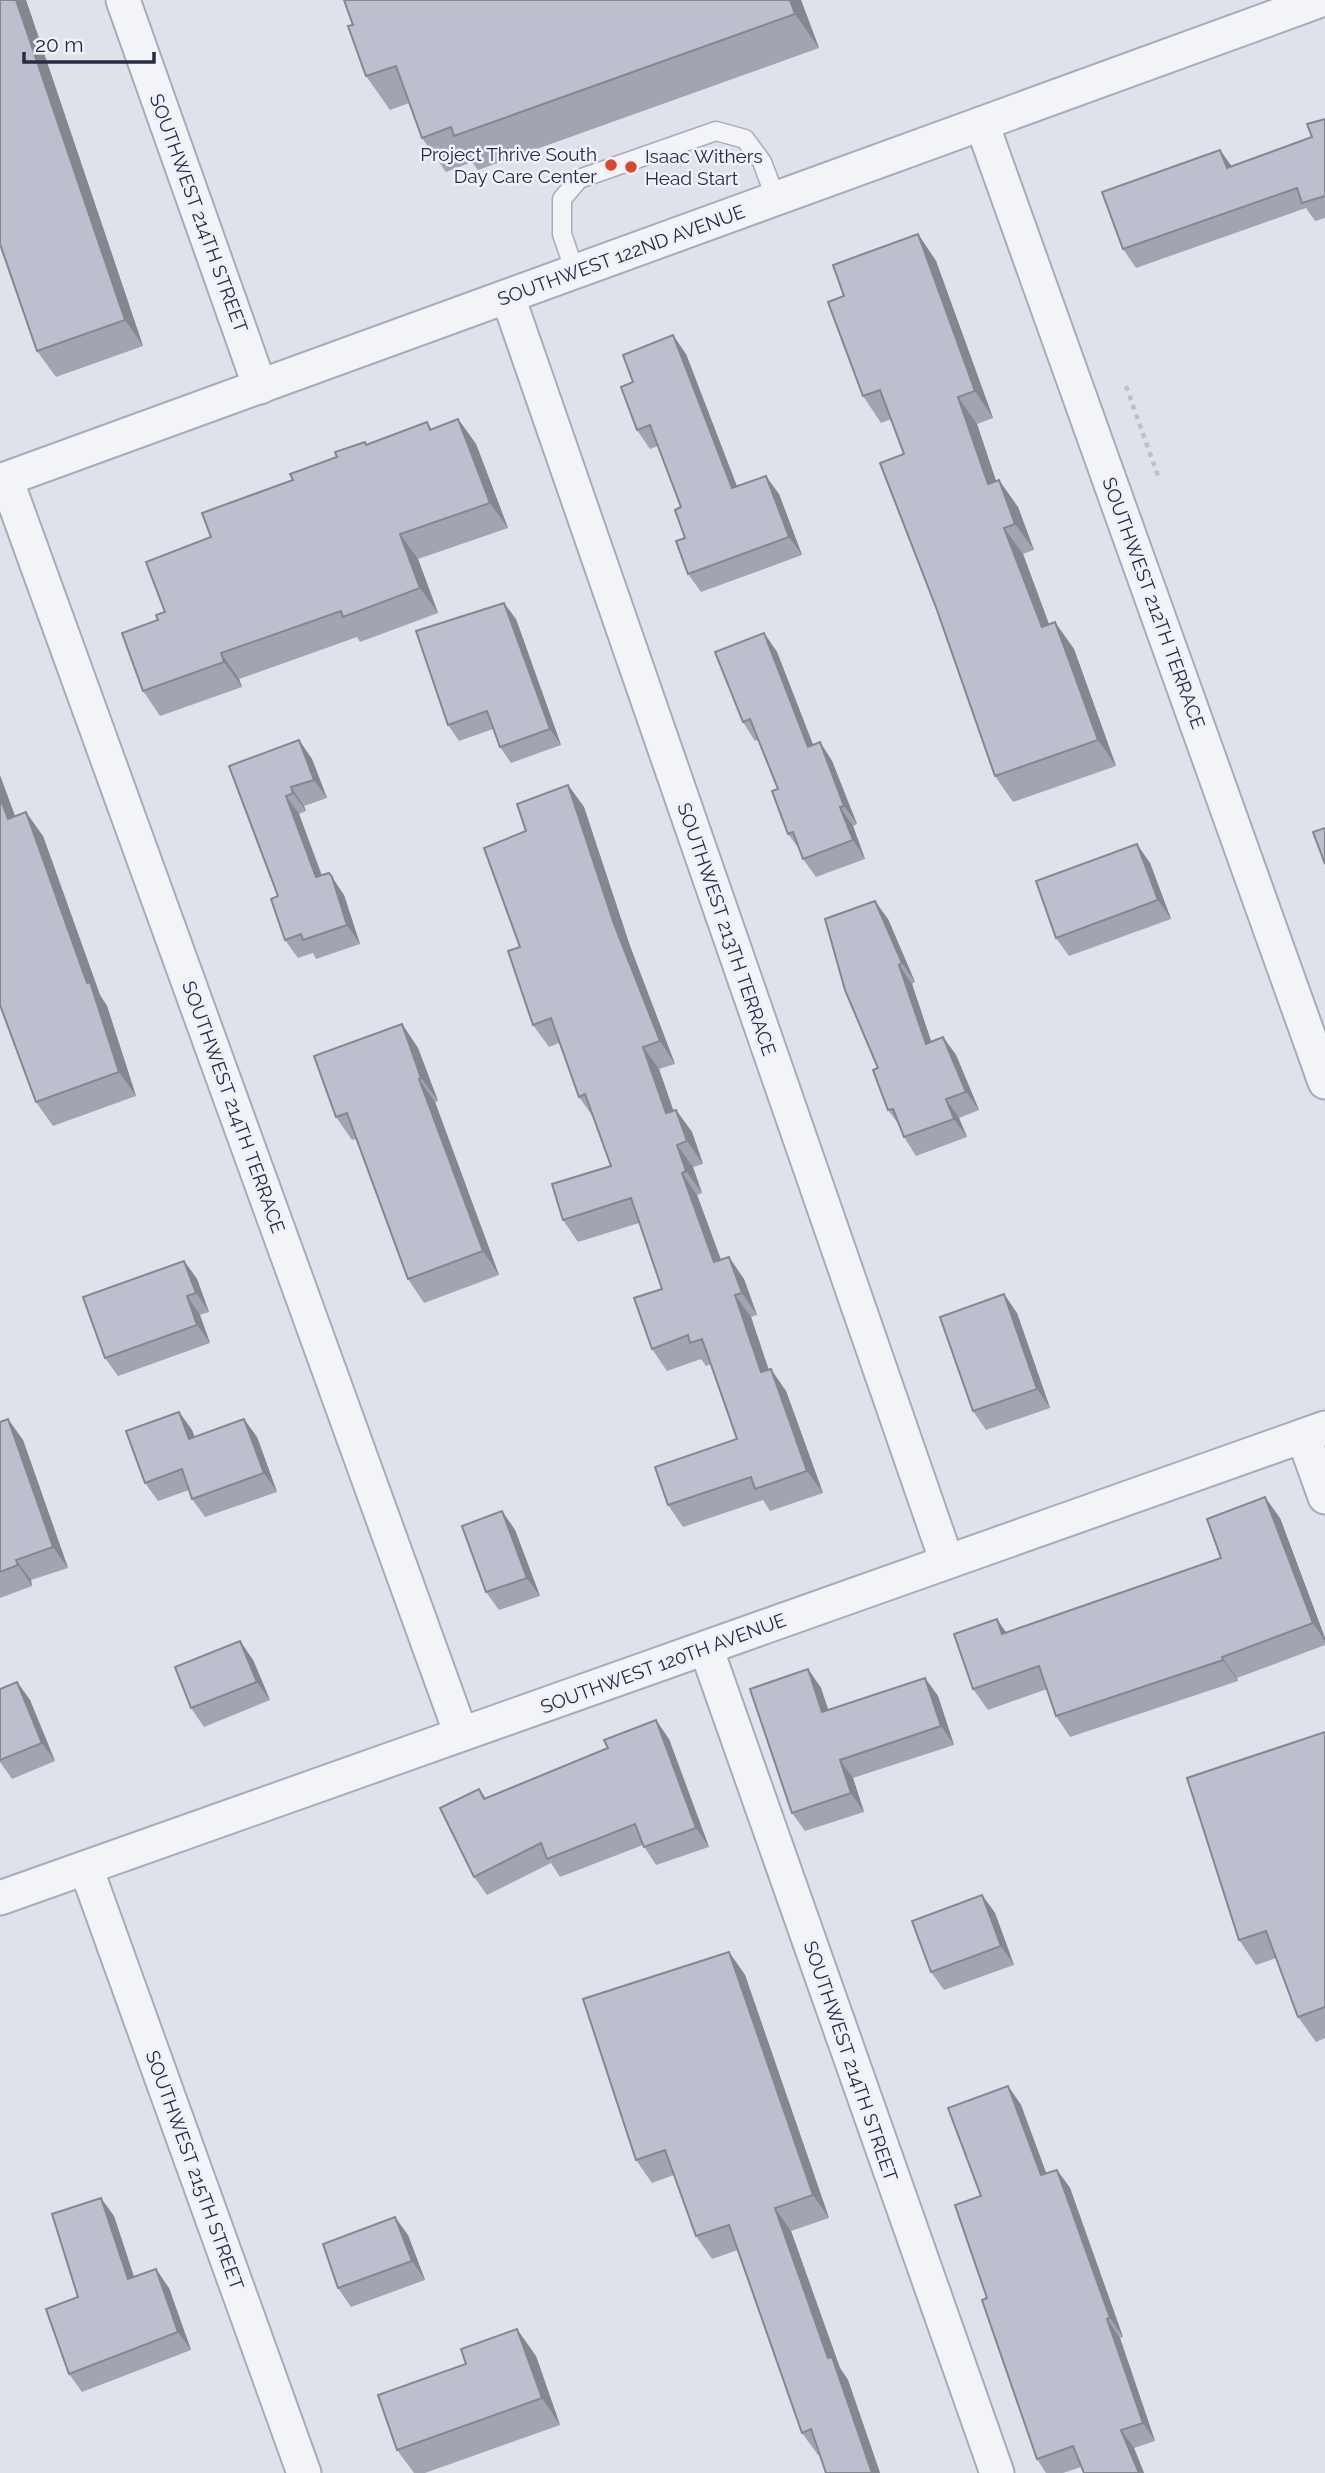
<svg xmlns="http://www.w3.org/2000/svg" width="1325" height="2473" viewBox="0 0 1325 2473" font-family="Raleway,sans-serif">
<rect width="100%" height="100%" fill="#e0e2eb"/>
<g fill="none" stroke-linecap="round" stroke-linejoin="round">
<g stroke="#a8abb9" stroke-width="21">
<polyline id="service" points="575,272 562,234 562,199 579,179 716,131 745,139 762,162 776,199"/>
</g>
<g stroke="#a8abb9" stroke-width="37">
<g id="minor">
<polyline points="123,0 260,387"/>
<polyline points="982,124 1325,1082"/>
<polyline points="508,297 947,1562"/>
<polyline points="6,479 461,1734"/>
<polyline points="0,481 1321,0"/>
<polyline points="1303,1436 1325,1497"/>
<polyline points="706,1648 997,2473"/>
<polyline points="86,1868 304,2473"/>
<polyline points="0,1898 1325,1428"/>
</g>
</g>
<polyline stroke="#bec0c9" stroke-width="4.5" stroke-dasharray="5 5" stroke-linecap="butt" points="1126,386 1159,479"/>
<use href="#service" stroke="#f3f4f8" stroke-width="18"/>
<use href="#minor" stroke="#f3f4f8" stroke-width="33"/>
</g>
<g fill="#a2a4b1">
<polygon points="0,0 26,0 143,346 56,377 37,351"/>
<polygon points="801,0 819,48 478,170 472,162 446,172 422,138 409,103 390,110 366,76 353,25"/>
<polygon points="1325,119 1325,218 1315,221 1306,208 1136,268 1123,249 1232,166 1312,137"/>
<polygon points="918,234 936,261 993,418 977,424 996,481 1018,507 1034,550 1023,554 1049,624 1074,649 1116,766 1013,802 995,776 904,454 891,419 881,423 863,396 844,296"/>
<polygon points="686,354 737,487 779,494 802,555 701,592 688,574 681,507 658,446 650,449 637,430 633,382"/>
<polygon points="458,419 476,444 508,528 418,559 438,613 360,642 357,637 239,679 242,687 160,716 143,691 158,620 165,612 293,480 337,457 367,444 427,422 432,429"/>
<polygon points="516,619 561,745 511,763 500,747 493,729 459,741 448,725"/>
<polygon points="764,633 777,652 813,745 820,742 832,761 857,824 853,826 865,859 816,877 803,859 800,850 788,834 778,789 758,740 755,741 743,722"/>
<polygon points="299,740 312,759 327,798 304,806 306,811 299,814 322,875 344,895 360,944 316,959 313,953 298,958 285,940 278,896 229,766"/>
<polygon points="568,785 584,807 630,946 675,1064 659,1069 673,1111 676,1110 692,1132 703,1164 693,1167 702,1193 697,1195 721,1260 744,1279 757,1315 751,1317 769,1370 786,1391 823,1493 770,1511 763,1500 683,1527 668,1505 737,1439 711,1364 706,1366 701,1359 667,1371 652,1349 662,1289 639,1223 578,1242 563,1220 611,1166 594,1118 579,1097 559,1043 549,1047 533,1025 520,947 526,831"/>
<polygon points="15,816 43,836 100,995 107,1006 136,1096 53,1126 36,1102"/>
<polygon points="1150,863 1171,919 1069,956 1056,938"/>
<polygon points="888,919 915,982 912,984 931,1041 943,1037 956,1055 979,1110 959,1118 967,1137 916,1156 904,1137 900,1126 888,1110 878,1068"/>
<polygon points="402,1024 418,1048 438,1101 435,1102 499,1275 424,1303 408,1279 356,1139 352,1140 336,1117"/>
<polygon points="184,1261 197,1279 209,1312 200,1315 210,1343 118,1376 105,1358"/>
<polygon points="1017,1313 1050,1408 986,1430 973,1411"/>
<polygon points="179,1412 192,1430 195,1437 257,1437 277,1492 205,1517 192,1499 189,1490 158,1501 145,1483"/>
<polygon points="0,1422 23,1440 68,1568 31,1580 32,1586 0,1598"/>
<polygon points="502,1511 515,1530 540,1596 499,1610 486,1592"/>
<polygon points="1280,1518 1325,1638 1325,1645 1237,1678 1238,1681 1070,1737 1056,1716 1047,1689 988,1710 973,1689 1006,1633 1221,1558"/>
<polygon points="240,1641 253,1660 270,1700 204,1727 191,1708"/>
<polygon points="808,1669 821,1688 828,1710 925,1678 938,1696 954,1745 853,1778 864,1812 805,1831 792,1813"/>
<polygon points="17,1682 30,1700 55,1761 12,1779 0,1762 0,1689"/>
<polygon points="1325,1732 1325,2038 1316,2042 1298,2017 1276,1958 1256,1965 1239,1940"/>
<polygon points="669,1739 709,1847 656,1865 643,1845 560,1877 551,1863 487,1895 474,1877 479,1789 486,1798"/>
<polygon points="982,1895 995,1913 1014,1965 944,1990 931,1972"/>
<polygon points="729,1952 745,1975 829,2218 791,2231 840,2368 848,2380 880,2473 826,2473 820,2455 818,2455 802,2433 738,2250 712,2259 696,2236 674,2175 652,2183 636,2160"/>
<polygon points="1008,2086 1021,2105 1046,2173 1057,2170 1070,2188 1123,2337 1120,2338 1155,2441 1134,2448 1144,2473 1084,2473 1081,2467 1063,2473 1046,2473 1037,2459 987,2298 981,2196"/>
<polygon points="114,2216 134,2277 169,2288 191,2350 82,2392 69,2374"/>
<polygon points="408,2235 425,2280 351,2307 338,2288"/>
<polygon points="536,2356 560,2425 425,2473 414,2473 397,2450"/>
</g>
<g fill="#848690">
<polygon points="16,0 26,0 143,346 125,320"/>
<polygon points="790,0 801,0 819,48 795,14"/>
<polygon points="1220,150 1233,168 1227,168"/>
<polygon points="918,234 936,261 993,418 975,391"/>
<polygon points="673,335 686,354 745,507 732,488"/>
<polygon points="958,397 977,424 1006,511 988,484"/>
<polygon points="458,419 476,444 508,528 490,503"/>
<polygon points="766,476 779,494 802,555 789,537"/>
<polygon points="999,480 1018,507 1034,550 1015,524"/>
<polygon points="1004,528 1023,554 1060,654 1042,627"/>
<polygon points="400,534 418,559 438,613 420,588"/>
<polygon points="504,603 516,619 561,745 550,729"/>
<polygon points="1055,622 1074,649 1116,766 1098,740"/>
<polygon points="764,633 777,652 821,765 808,747"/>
<polygon points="221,653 239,679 242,687 224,662"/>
<polygon points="299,740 312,759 327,798 314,780"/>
<polygon points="820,742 832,761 857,824 844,806"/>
<polygon points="0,775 25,843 8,819 0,797"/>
<polygon points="568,785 584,807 630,946 675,1064 660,1041 614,924"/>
<polygon points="291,787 304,806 306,811 293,793"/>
<polygon points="286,796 299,814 329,896 316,877"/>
<polygon points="840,807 853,826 865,859 853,840"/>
<polygon points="26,812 43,836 100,995 107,1006 136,1096 119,1072"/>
<polygon points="1137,844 1150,863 1171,919 1158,900"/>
<polygon points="332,877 344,895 360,944 347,925"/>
<polygon points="875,901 888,919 915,982 902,963"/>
<polygon points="899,965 912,984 938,1062 926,1044"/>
<polygon points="402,1024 418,1048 438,1101 421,1078"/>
<polygon points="943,1037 956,1055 979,1110 966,1092"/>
<polygon points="643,1047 659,1069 682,1135 666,1113"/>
<polygon points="419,1079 435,1102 499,1275 483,1251"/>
<polygon points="946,1099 959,1118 967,1137 954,1119"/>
<polygon points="676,1110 692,1132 703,1164 687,1141"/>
<polygon points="677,1145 693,1167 702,1193 686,1171"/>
<polygon points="682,1173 697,1195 730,1284 714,1262"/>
<polygon points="729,1257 744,1279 757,1315 742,1293"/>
<polygon points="184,1261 197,1279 209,1312 196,1293"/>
<polygon points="1004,1294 1017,1313 1050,1408 1037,1389"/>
<polygon points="735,1295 751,1317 777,1395 761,1372"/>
<polygon points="187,1296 200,1315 210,1343 197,1325"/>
<polygon points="771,1369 786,1391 823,1493 807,1471"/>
<polygon points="179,1412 192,1430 202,1458 189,1439"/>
<polygon points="8,1419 23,1440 68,1568 53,1547"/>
<polygon points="244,1419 257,1437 277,1492 264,1473"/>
<polygon points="1265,1497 1280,1518 1325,1638 1325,1641 1313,1623"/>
<polygon points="502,1511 515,1530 540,1596 527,1578"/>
<polygon points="16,1560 31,1580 32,1586 18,1565"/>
<polygon points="997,1619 1012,1641 1002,1634"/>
<polygon points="240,1641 253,1660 270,1700 257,1682"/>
<polygon points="1222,1657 1237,1678 1238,1681 1223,1660"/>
<polygon points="808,1669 821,1688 835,1730 822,1712"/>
<polygon points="925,1678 938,1696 954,1745 941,1726"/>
<polygon points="17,1682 30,1700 55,1761 42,1743"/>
<polygon points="656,1720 669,1739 709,1847 696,1828"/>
<polygon points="840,1760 853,1778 864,1812 851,1793"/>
<polygon points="982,1895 995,1913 1014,1965 1001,1946"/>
<polygon points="729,1952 745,1975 829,2218 813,2195"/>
<polygon points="1008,2086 1021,2105 1054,2194 1041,2175"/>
<polygon points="1057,2170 1070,2188 1123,2337 1110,2318"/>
<polygon points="101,2198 114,2216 141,2298 128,2279"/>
<polygon points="775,2208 791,2231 840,2368 848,2380 880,2473 872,2473 828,2358"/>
<polygon points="395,2217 408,2235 425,2280 412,2261"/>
<polygon points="156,2269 169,2288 191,2350 178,2332"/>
<polygon points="1107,2319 1120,2338 1155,2441 1143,2423"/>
<polygon points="517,2329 536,2356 560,2425 542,2398"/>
<polygon points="1121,2430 1134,2448 1144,2473 1139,2473"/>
</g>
<g fill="#bcbfce" stroke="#848690" stroke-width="2">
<polygon points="0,0 16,0 125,320 37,351 0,244"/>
<polygon points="344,0 790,0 795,14 454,136 451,127 422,138 396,66 366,76 348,26 353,25"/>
<polygon points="1325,119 1325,196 1302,203 1297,188 1123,249 1102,192 1220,150 1227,168 1312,137 1307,124"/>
<polygon points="918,234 975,391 958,397 988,484 999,480 1015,524 1004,528 1042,627 1055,622 1098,740 995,776 937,610 880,463 904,454 880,390 863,396 828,302 844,296 833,265"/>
<polygon points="673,335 732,488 766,476 789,537 688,574 676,541 685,538 675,510 681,507 650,425 637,430 621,387 633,382 623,355"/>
<polygon points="458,419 490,503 400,534 420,588 343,617 341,611 221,653 224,662 143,691 122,633 158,620 156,615 165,612 146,562 211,537 202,513 293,480 290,474 337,457 335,452 365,442 366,445 427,422 430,430"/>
<polygon points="504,603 550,729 500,747 487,711 448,725 416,631"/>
<polygon points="764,633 808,747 820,742 844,806 840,807 853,840 803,859 793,832 788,834 772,791 778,789 750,719 743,722 715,652"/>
<polygon points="299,740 314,780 291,787 293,793 286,796 316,877 329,873 332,877 347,925 303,940 301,934 285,940 271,899 278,896 229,766"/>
<polygon points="568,785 614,924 660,1041 643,1047 666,1113 676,1110 687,1141 677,1145 686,1171 682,1173 714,1262 729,1257 742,1293 735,1295 761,1372 771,1369 807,1471 755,1489 751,1477 668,1505 655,1467 737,1439 702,1339 690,1343 688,1335 652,1349 634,1298 662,1289 631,1198 563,1220 552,1184 611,1166 585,1094 579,1097 551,1018 533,1025 508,951 520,947 484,848 526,831 517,804"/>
<polygon points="0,797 8,819 26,812 87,983 90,982 119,1072 36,1102 0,1005"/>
<polygon points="1325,828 1325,864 1313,832"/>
<polygon points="1137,844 1158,900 1056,938 1036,881"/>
<polygon points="875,901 902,963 899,965 926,1044 943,1037 966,1092 946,1099 954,1119 904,1137 893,1109 888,1110 873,1070 878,1068 845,990 825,919"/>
<polygon points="402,1024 421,1078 419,1079 483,1251 408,1279 347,1113 336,1117 314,1056"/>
<polygon points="184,1261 196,1293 187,1296 197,1325 105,1358 83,1297"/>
<polygon points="1004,1294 1037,1389 973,1411 940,1317"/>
<polygon points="179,1412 189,1439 244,1419 264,1473 192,1499 182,1469 145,1483 126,1431"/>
<polygon points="8,1419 53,1547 16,1560 18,1565 0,1572 0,1422"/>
<polygon points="1265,1497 1313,1623 1222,1657 1223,1660 1056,1716 1039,1666 973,1689 954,1634 997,1619 1002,1634 1221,1558 1207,1519"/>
<polygon points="502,1511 527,1578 486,1592 462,1526"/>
<polygon points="240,1641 257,1682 191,1708 175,1667"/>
<polygon points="808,1669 822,1712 925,1678 941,1726 840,1760 851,1793 792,1813 750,1689"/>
<polygon points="17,1682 42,1743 0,1760 0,1689"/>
<polygon points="656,1720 696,1828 644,1847 635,1824 547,1859 541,1843 474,1877 440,1808 479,1789 484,1799 608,1748 604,1740"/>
<polygon points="1325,1732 1325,2007 1298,2017 1266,1931 1239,1940 1187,1778"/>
<polygon points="982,1895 1001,1946 931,1972 912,1921"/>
<polygon points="729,1952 813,2195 775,2208 828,2358 832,2357 872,2473 826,2473 811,2429 802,2433 729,2225 696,2236 665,2150 636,2160 583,1999"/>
<polygon points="1008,2086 1041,2175 1057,2170 1110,2318 1107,2319 1143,2423 1121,2430 1139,2473 1084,2473 1073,2446 1037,2459 982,2300 987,2298 955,2205 981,2196 948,2108"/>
<polygon points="101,2198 128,2279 156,2269 178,2332 69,2374 46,2309 78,2297 52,2214"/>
<polygon points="395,2217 412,2261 338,2288 323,2244"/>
<polygon points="517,2329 542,2398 397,2450 378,2395 466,2364 461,2349"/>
</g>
<g fill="#dd4538" stroke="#f0f1f8" stroke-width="2.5">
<circle cx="611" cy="165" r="7"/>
<circle cx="631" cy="167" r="7"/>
</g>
<g text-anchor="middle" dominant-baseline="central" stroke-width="5" stroke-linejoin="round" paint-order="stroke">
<g font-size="19" fill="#272b44" stroke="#f0f1f8" text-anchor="end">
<text x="597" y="154">Project Thrive South<tspan x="597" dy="22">Day Care Center</tspan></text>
<text x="645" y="156" text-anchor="start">Isaac Withers<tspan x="645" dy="22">Head Start</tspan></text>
</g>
<g font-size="19" fill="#272b44" stroke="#f0f1f8">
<text transform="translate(199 213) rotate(70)">SOUTHWEST 214TH STREET</text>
<text transform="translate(621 255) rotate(-20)">SOUTHWEST 122ND AVENUE</text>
<text transform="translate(1154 603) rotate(70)">SOUTHWEST 212TH TERRACE</text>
<text transform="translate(727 929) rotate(71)">SOUTHWEST 213TH TERRACE</text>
<text transform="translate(234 1107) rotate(70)">SOUTHWEST 214TH TERRACE</text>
<text transform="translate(663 1663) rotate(-20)">SOUTHWEST 120TH AVENUE</text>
<text transform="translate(851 2061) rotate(71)">SOUTHWEST 214TH STREET</text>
<text transform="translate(195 2170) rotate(70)">SOUTHWEST 215TH STREET</text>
</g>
</g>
<path d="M24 52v10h130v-10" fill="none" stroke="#272b44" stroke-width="3.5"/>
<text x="35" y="52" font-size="21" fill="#272b44" stroke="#f0f1f8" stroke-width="5" paint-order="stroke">20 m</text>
</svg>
